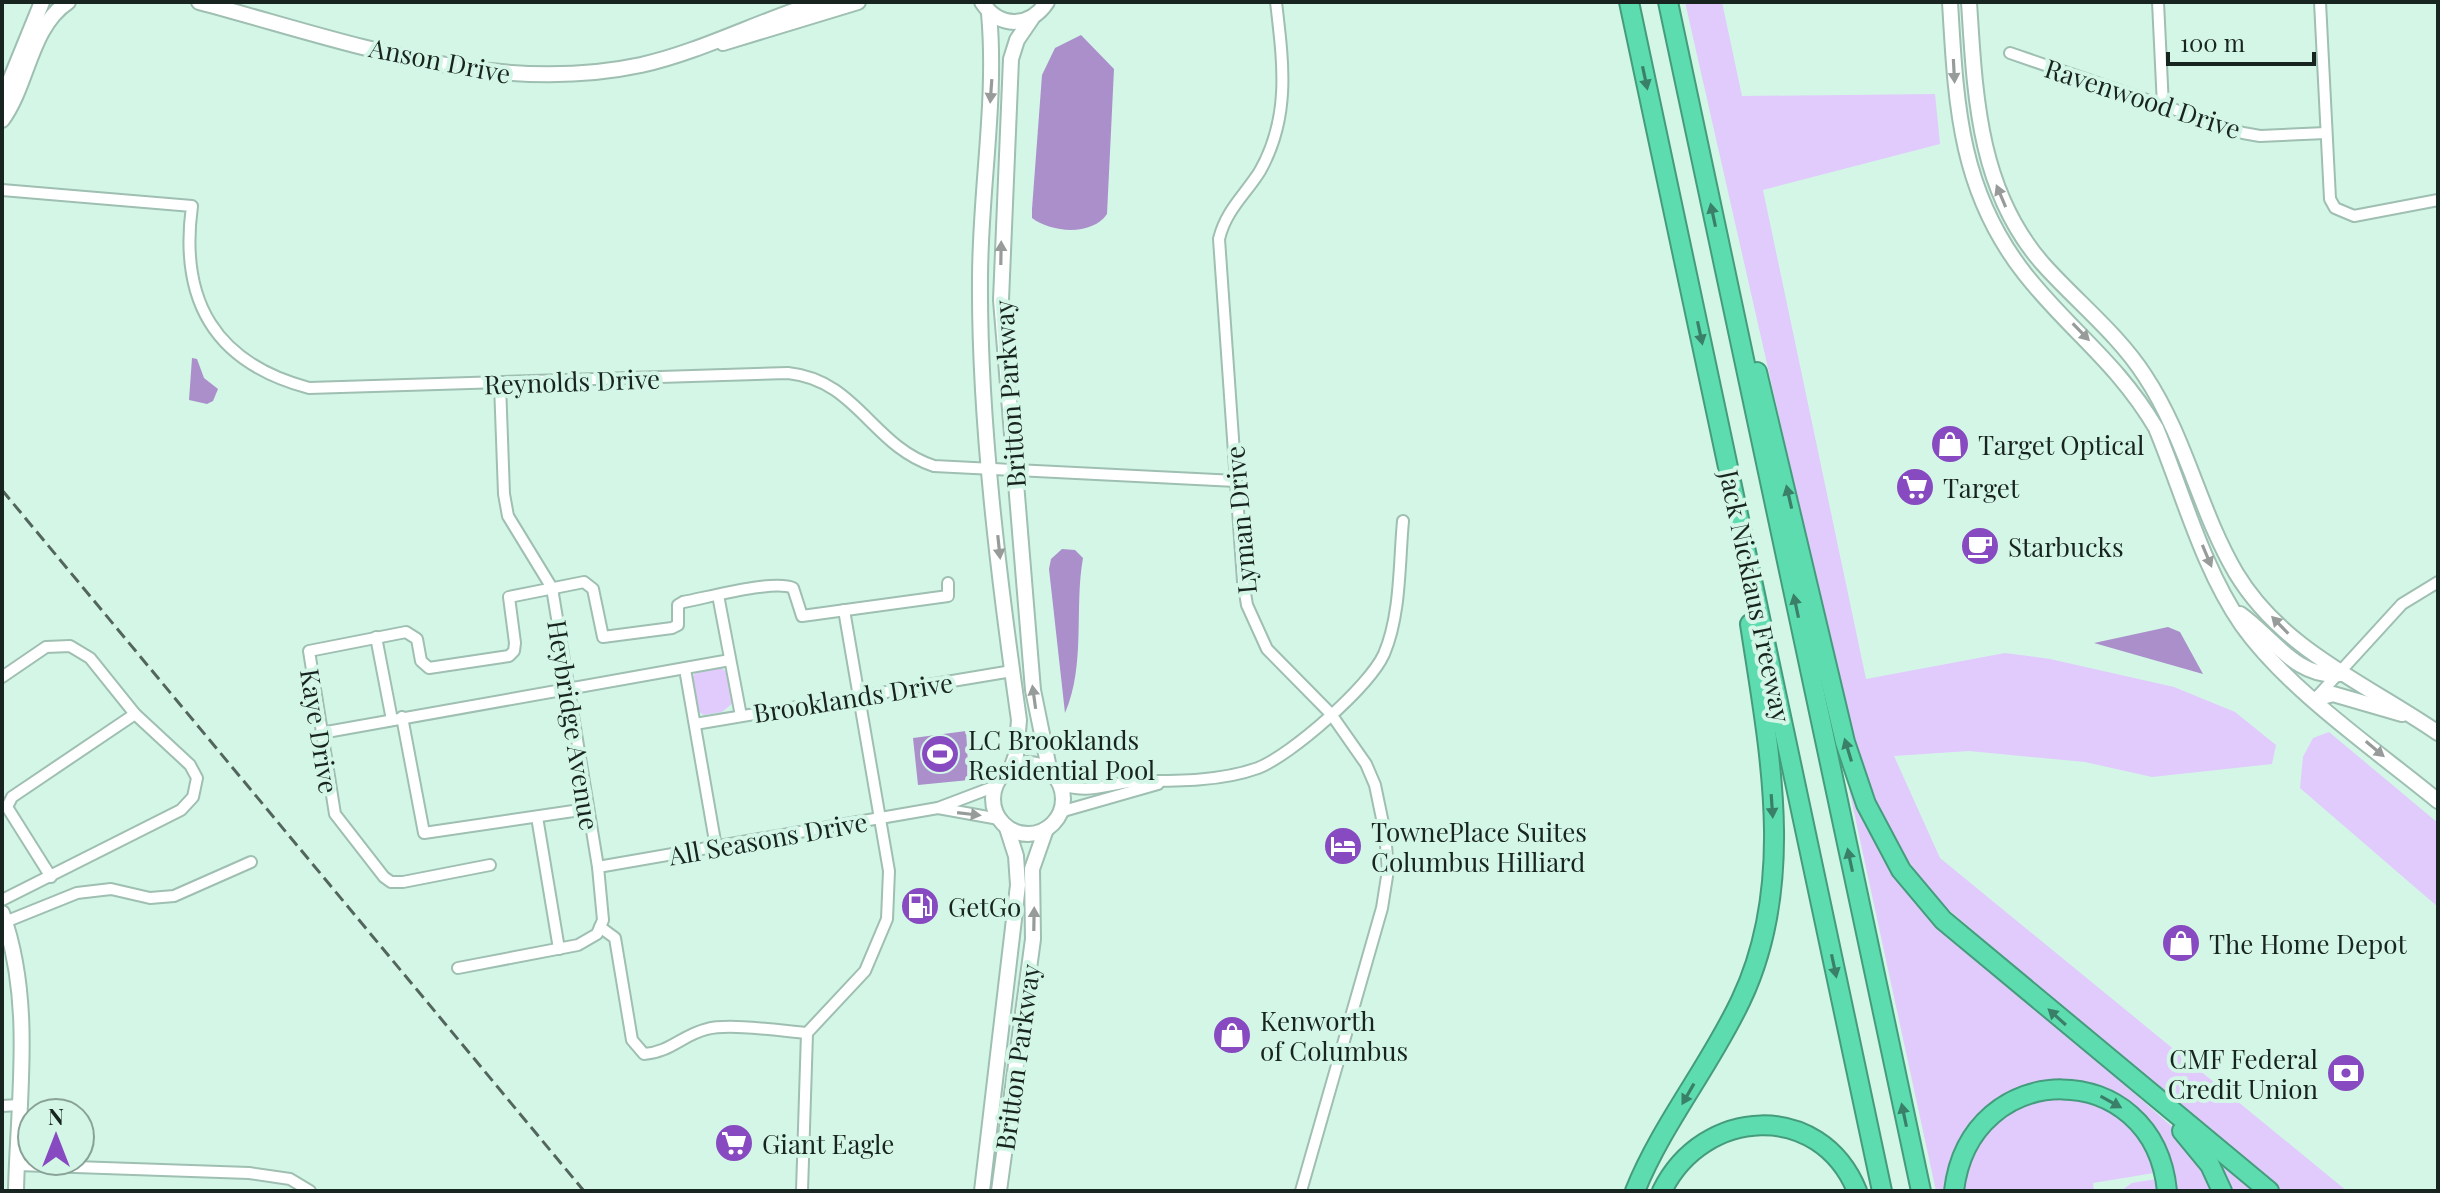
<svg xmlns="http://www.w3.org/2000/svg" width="2440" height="1193" viewBox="0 0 2440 1193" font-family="'Playfair Display',serif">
<rect width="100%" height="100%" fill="#d4f6e7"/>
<g fill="#e0cbfc">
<path d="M1685 2H1722L1742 96 1935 94 1940 144 1763 190 1866 679 2005 653 2050 659 2174 687 2235 712 2276 745 2272 764 2152 777 2085 762 1969 751 1894 756 1940 858 2347 1191H2280L2263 1179 1942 904C1883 835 1864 787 1843 699Z"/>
<polygon points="718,666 727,672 733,703 722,712 704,715 699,712 692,678 696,672"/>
<polygon points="2329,732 2438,823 2438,907 2300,788 2303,757 2313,738"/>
<polygon points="1853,788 1939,921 2186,1139 2218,1191 2171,1191 2117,1098 2005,1097 1949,1191 1936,1191 1849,789"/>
<path d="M2070 1095C2121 1112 2137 1118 2154 1173L2093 1183 2094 1191H1961C1967 1128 2011 1101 2070 1095Z"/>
<polygon points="2201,1138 2265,1191 2230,1191"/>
<polygon points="2156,1179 2160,1191 2122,1190 2132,1183"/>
</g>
<g fill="#aa8fcb">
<path d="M1081 35 1114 69 1107 214C1092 236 1052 233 1032 218V209L1042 75 1055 48Z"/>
<polygon points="192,358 197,359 204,378 218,389 213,401 207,404 189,400"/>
<path d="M1062 549 1075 550 1083 558C1074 608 1086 665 1065 713L1049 569 1051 559Z"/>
<polygon points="2168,627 2180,632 2203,674 2094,643"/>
<polygon points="966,731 969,780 918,785 913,738"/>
</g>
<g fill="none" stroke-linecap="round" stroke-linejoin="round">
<g stroke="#9ebfb1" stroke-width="14">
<g id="street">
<path d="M1276 2C1283 62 1291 116 1260 171 1245 195 1226 210 1219 239L1243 581 1247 605 1267 649 1331 714 1366 764 1375 785 1385 833 1388 870 1382 908 1301 1191"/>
<polyline points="2158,2 2163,106"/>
<polyline points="2320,2 2330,199 2335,208 2354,216 2438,200"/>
<polyline points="2010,53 2243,133 2260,136 2326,133"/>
<path d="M2 190 192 206C179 301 215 363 309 388L788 373C857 380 872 446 934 466L1236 481"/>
<polyline points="718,595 741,716"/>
<polyline points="376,637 392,720"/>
<polyline points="685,669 716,847"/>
<polyline points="2,677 46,647 70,646 90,658 135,714 190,765 197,778 193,797 181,810 2,900"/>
<polyline points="2316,698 2402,604 2438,582"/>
<polyline points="402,717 424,833 587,809"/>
<polyline points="695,724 1012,671"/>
<polyline points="321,733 730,660"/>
<path d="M1058 783C1088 797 1112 781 1142 781 1179 781 1222 781 1258 768 1291 755 1369 687 1384 654 1401 614 1399 563 1403 521"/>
<polyline points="938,808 999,819"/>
<polyline points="1060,812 1158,784"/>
<polyline points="537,817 559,949"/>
<path d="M490 865 403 882H391L384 877 335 814 309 651 406 632 417 639 421 661 429 668 509 656 514 651 515 643 509 597 584 582 593 589 603 637 672 628 678 625V605L683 602C706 598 774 579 793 588L802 616 948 596V583"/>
<polyline points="598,867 938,808 996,786"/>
<polyline points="51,877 7,807 12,797 135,714"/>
<polyline points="5,922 77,893 111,889 150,898 174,896 251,862"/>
<path d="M600 927 615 938 632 1040 644 1054C671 1052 682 1035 707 1029 729 1023 782 1031 807 1033"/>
<polyline points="458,968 578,945 597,934 603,920 598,867 552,588 508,516 504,494 500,384"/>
<polyline points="2,1106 19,1105"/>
<polyline points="17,1165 249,1173 290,1179 310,1191"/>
<polyline points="802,1191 807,1033 865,971 887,919 889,871 844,610"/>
</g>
</g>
<g stroke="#9ebfb1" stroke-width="18">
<g id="secondary">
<path d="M199 2C343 40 491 97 641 65 700 52 761 20 820 2"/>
<path d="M982 2C999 29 1030 28 1047 2"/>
<path d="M1950 2C1956 104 1959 190 2025 274 2070 331 2117 362 2156 428 2183 493 2202 567 2242 625 2288 690 2376 750 2438 801"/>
<path d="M1969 2C1975 95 1978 190 2043 264 2076 301 2118 334 2145 376 2186 438 2199 510 2236 573 2283 651 2367 684 2438 733"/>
<path d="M989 13C997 101 980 190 980 279 979 420 999 580 1019 720L1016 755 1011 769"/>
<polyline points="1032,18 1017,40 1011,59 1001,300 1033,690 1050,773"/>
<polyline points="723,43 858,2"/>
<polyline points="2,100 42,2"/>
<path d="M2 120C28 85 30 27 68 2"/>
<path d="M2240 614C2273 637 2296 679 2340 674"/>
<polyline points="2315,699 2333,694 2402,714"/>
<circle cx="1028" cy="799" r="35"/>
<path d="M2 913C34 1001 18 1100 16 1191"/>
<polyline points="982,1191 1018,885 1016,856 1007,828"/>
<polyline points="999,1191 1033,939 1032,869 1046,829"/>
</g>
</g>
<g stroke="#459c7d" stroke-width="22">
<g id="highway">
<polyline points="1629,2 1882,1191"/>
<polyline points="1668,2 1921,1191"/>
<polyline points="1757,372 1845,742 1866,804 1901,870 1943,920 2269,1191"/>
<polyline points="2182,1131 2210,1165 2222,1191"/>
<path d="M1635 1191C1662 1124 1710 1066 1741 1000 1797 882 1769 749 1750 624"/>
<path d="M1662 1191C1703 1107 1820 1100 1857 1191"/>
<path d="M1954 1191C1970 1055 2154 1056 2167 1191"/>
</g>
</g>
<use href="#street" stroke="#fff" stroke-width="10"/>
<use href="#secondary" stroke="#fff" stroke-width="14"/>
<use href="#highway" stroke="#5ddcb0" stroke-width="18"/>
<polyline stroke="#53665e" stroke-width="3" stroke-dasharray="12 6" stroke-linecap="butt" points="2,490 584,1191"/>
</g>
<defs><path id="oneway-solid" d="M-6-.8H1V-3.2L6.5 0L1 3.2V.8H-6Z" transform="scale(2)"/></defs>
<g fill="#979c9a">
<use href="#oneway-solid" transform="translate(1954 71) rotate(87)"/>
<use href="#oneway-solid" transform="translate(991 91) rotate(94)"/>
<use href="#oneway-solid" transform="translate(2001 196) rotate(-113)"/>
<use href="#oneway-solid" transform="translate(1001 253) rotate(-89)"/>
<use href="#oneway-solid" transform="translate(2081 332) rotate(46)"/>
<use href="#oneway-solid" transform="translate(999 547) rotate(84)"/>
<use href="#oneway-solid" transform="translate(2207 556) rotate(67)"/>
<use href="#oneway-solid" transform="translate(2280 625) rotate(-134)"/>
<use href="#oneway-solid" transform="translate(1034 697) rotate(-98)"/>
<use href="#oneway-solid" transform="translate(2375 749) rotate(40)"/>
<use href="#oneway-solid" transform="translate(969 814) rotate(7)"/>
<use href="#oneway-solid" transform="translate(1034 919) rotate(-89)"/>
</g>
<g fill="#3a8068">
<use href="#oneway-solid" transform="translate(1645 78) rotate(78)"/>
<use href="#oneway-solid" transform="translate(1713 215) rotate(-102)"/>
<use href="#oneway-solid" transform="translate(1700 333) rotate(78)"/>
<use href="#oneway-solid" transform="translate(1789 497) rotate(-103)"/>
<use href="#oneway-solid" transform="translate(1796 606) rotate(-102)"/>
<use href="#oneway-solid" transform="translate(1848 750) rotate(-107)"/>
<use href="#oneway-solid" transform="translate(1772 806) rotate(86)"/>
<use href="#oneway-solid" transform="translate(1850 860) rotate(-102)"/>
<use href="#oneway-solid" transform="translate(1834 966) rotate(78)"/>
<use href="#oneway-solid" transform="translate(2057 1017) rotate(-138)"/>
<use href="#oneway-solid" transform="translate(1688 1094) rotate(120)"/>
<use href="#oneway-solid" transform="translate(2111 1102) rotate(29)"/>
<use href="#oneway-solid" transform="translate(1904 1115) rotate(-102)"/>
</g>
<defs>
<g id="shop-disc" transform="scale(2)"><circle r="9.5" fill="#874ac0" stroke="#d4f6e7"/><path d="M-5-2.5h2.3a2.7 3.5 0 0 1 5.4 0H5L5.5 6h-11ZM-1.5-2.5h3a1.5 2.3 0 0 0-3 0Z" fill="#fff"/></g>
<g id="supermarket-disc" transform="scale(2)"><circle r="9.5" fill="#874ac0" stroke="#d4f6e7"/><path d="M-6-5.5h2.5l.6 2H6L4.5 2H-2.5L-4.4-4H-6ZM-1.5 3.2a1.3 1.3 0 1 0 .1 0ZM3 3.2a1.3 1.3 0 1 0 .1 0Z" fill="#fff"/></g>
<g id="cafe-disc" transform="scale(2)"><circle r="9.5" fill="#874ac0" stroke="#d4f6e7"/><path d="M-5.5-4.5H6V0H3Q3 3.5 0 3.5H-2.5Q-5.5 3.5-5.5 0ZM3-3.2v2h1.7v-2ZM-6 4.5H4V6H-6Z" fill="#fff"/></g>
<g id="stadium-disc" transform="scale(2)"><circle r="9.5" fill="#874ac0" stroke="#d4f6e7"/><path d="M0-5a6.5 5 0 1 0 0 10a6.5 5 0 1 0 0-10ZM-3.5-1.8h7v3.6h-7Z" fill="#fff"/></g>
<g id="hotel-disc" transform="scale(2)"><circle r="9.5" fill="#874ac0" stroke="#d4f6e7"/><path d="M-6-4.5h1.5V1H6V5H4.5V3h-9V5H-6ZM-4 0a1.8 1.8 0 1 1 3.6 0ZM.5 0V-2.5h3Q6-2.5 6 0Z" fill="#fff"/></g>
<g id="fuel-disc" transform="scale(2)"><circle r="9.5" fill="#874ac0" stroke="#d4f6e7"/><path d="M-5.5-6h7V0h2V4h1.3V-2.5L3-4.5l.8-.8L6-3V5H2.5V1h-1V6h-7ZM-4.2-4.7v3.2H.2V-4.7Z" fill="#fff"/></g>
<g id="bank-disc" transform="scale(2)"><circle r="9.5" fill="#874ac0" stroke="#d4f6e7"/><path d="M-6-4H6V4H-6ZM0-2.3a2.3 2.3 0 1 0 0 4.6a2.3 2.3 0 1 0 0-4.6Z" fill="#fff"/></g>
</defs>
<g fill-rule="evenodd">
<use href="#shop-disc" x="1950" y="444"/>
<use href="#supermarket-disc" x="1915" y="487"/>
<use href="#cafe-disc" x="1980" y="546"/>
<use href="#stadium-disc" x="940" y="754"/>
<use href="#hotel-disc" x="1343" y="846"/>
<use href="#fuel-disc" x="920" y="906"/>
<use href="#shop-disc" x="2181" y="943"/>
<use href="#shop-disc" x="1232" y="1035"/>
<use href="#bank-disc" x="2346" y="1073"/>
<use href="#supermarket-disc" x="734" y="1143"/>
</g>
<g text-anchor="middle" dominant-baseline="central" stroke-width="8" stroke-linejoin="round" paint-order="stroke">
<g font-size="26" fill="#18241f" stroke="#d4f6e7">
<text transform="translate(440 60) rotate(11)">Anson Drive</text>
<text transform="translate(2143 98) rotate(18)">Ravenwood Drive</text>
<text transform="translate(572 381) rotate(-2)">Reynolds Drive</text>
<text transform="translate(1009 394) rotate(-94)">Britton Parkway</text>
<text transform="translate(1240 520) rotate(-95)">Lyman Drive</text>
<text transform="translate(1756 596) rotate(78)">Jack Nicklaus Freeway</text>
<text transform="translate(853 697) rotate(-9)">Brooklands Drive</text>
<text transform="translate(574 725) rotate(81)">Heybridge Avenue</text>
<text transform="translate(320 731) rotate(81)">Kaye Drive</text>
<text transform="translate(768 838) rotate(-10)">All Seasons Drive</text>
<text transform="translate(1017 1057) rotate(-82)">Britton Parkway</text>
</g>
<g font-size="26" fill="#18241f" stroke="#d4f6e7" text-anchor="start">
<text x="1978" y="444">Target Optical</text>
<text x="1943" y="487">Target</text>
<text x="2008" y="546">Starbucks</text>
<text x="968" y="739">LC Brooklands<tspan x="968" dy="30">Residential Pool</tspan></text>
<text x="1371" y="831">TownePlace Suites<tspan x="1371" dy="30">Columbus Hilliard</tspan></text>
<text x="948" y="906">GetGo</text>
<text x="2209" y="943">The Home Depot</text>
<text x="1260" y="1020">Kenworth<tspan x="1260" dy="30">of Columbus</tspan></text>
<text x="2318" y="1058" text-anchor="end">CMF Federal<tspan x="2318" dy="30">Credit Union</tspan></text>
<text x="762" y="1143">Giant Eagle</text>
</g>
</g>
<rect width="2440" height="1193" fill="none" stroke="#18241f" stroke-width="8"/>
<g transform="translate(56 1137)"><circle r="38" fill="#d4f6e7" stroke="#89a297" stroke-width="2"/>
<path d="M0-6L14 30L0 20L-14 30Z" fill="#874ac0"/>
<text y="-12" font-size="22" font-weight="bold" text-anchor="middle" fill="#18241f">N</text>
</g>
<path d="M2168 52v12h146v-12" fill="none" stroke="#18241f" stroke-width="4"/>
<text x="2180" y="52" font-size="24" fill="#18241f" stroke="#d4f6e7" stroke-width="6" paint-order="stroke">100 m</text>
</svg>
